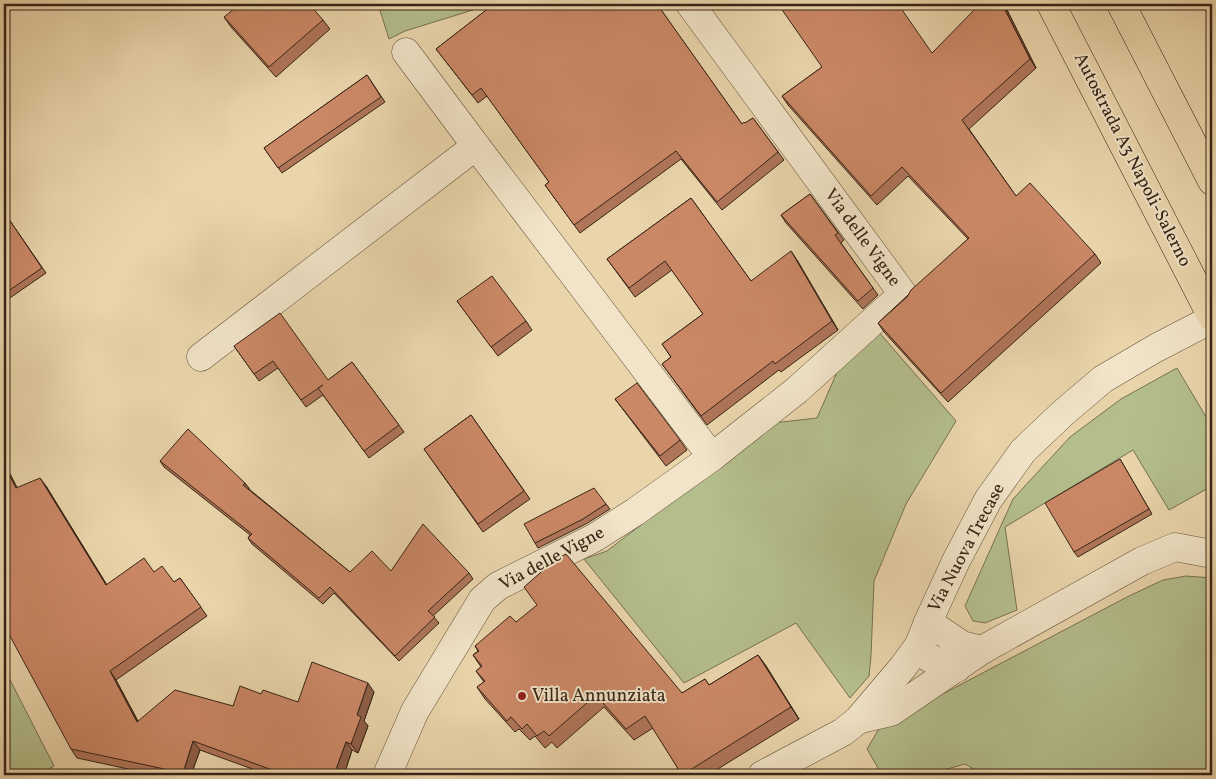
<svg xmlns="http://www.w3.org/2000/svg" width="1216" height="779" viewBox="0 0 1216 779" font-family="Vollkorn,serif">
<rect width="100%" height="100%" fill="#ead5ab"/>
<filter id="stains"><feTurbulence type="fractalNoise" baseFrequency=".004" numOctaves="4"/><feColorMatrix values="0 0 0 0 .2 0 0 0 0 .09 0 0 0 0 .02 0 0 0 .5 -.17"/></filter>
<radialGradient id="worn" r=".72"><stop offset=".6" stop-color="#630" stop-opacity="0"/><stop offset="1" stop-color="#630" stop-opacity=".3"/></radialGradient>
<g fill="#b4be8c" stroke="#767151">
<polygon points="378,4 492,4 405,31 389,39"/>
<polygon points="877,330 956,421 906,504 874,581 871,656 869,676 850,698 796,623 684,683 584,559 607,551 773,423 817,418 838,370"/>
<polygon points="1177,368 1212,427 1212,486 1169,510 1133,450 1005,527 1017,610 985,623 973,621 965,606 1013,499 1070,437 1121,399"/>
<polygon points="1186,576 1212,578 1212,775 984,775 965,764 926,775 882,775 867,749 880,727 1127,597 1163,580"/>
<polygon points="4,668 54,766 38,775 4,775"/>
</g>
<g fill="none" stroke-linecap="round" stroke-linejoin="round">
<g stroke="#64503b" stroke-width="29">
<g id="minor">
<polyline points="406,52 476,146 712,457"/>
<polyline points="201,357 476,146"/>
<polyline points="928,622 962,645 982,650"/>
<polyline points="919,645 929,658 957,668"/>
<polyline points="858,720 891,712 982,650 1142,561 1175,547 1212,554"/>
<polyline points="387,775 415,711 482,600 498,586 594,538 635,512 712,457 797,390 903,294 690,4"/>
</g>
</g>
<g stroke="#64503b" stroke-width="29">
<polyline id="tertiary" points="762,775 843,732 858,720 903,667 919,645 928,622 956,561 988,500 1023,451 1063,413 1103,379 1156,348 1212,319"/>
</g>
<g stroke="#372416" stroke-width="29">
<g id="motorway">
<polyline points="1051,4 1212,317"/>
<polyline points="1121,4 1212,181"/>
</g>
</g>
<use href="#minor" stroke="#f1e4c8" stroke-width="28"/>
<use href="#tertiary" stroke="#f1e4c8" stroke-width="28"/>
<use href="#motorway" stroke="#ead5ab" stroke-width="28"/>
</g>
<g fill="#af7559" stroke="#372416">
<polygon points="494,4 664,4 659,7 742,124 745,123 753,118 784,160 722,210 681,159 580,233 545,185 549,182 487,96 478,103 436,49"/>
<polygon points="1004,4 1036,68 969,129 1016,196 1095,254 1101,263 948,402 884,332 878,323 968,239 908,176 877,205 788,105 782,96 822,67 932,53"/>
<polygon points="224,17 323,20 330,29 276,77 231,27"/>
<polygon points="367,75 385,102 282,173 264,148"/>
<polygon points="810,194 844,240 841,243 878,295 863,309 786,223 781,215"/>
<polygon points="691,198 751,281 797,260 838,330 781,372 779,370 707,425 662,364 671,357 662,344 703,314 672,270 635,297 607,259"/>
<polygon points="4,212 46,273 4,302"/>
<polygon points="457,301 526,321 532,330 498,356"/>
<polygon points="234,346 328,380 352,362 404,432 369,458 323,395 306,407 278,368 259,381"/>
<polygon points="615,399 680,440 687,450 666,466"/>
<polygon points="471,415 530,499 483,532 424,449"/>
<polygon points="1120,459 1152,514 1078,557 1074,552"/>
<polygon points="160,461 249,488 249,489 350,572 391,571 469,573 473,579 433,616 439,623 399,661 334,593 323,604 252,544 248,538 250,535 164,467"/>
<polygon points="46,486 107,585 154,572 174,582 180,578 207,616 116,680 138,721 233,706 261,694 298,702 374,692 364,721 368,726 358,753 352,750 344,775 269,775 200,750 191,775 156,775 77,758 71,749 17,488"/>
<polygon points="606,504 610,509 586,524 538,548 535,543"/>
<polygon points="516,622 682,693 705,679 709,685 758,655 766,666 799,719 708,775 682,775 653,728 634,740 604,707 557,748 552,742 545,748 535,736 530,740 519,729 515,732 485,699 477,687 484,682 476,671 481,667 473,655 478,651 475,646"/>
</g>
<g fill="#8e5f48" stroke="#372416">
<polygon points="1002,4 1004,4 1036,68 1030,59"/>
<polygon points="791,251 797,260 838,330 832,321"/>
<polygon points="4,462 22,497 16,488 4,465"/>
<polygon points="40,478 46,486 112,594 106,585"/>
<polygon points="245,483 249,488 247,491 243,485"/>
<polygon points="758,655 766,666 799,719 791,707"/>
<polygon points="110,671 116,680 143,731 137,722"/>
<polygon points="368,683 374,692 364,721 368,726 358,753 351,744 357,715"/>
<polygon points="193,741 200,750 191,775 184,775 183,773"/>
<polygon points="346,742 352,750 344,775 337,775 335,772"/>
<polygon points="332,771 334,775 328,775"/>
</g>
<g fill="#cb8867" stroke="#372416">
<polygon points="240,4 309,4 323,20 269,67 224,17"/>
<polygon points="494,4 657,4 742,124 744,122 745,123 753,118 778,152 717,202 676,151 574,225 545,185 549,182 481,88 472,95 436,49"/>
<polygon points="778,4 898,4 932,53 980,4 1002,4 1030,59 962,120 1016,196 1030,183 1095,254 941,393 878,323 907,297 911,290 969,238 902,167 871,196 782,96 822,67"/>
<polygon points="367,75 381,97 278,168 264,148"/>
<polygon points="810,194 838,233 835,235 873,288 858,301 781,215"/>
<polygon points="691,198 751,281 791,251 832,321 775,364 773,361 701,416 662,364 671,357 662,344 703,314 665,261 629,288 607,259"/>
<polygon points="4,212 42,268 4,294"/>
<polygon points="492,276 526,321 491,347 457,301"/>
<polygon points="280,313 328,380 352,362 399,425 364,451 318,388 323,385 301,400 273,361 254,374 234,346"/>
<polygon points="637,383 680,440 660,456 615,399"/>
<polygon points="471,415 524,491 478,524 424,449"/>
<polygon points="188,429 245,483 243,485 350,572 372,551 391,571 423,524 469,573 428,611 435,617 395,656 330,587 319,598 248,538 252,534 160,461"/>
<polygon points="1120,459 1149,509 1074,552 1045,503"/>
<polygon points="4,465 16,488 40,478 106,585 144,558 154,572 162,566 174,582 180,578 201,607 110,671 137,722 175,690 233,706 240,686 261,694 263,690 298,702 312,662 368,683 357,715 361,717 351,744 346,742 335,772 332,771 328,775 282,775 283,774 193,741 183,773 71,749 4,625"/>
<polygon points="594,488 606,504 583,519 535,543 524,524"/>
<polygon points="566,554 682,693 705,679 709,685 758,655 791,707 682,775 645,716 626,729 596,695 549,736 544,731 537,736 527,724 522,729 511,717 507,721 477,687 485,681 476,671 482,666 473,655 479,651 475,646 510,616 516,622 537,605 524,587 547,567 546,564"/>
<polygon points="466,771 468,775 458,775"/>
</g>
<circle fill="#8f2418" stroke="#f1e4c8" stroke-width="2" cx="522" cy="696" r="5"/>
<g text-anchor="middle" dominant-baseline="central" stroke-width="4" stroke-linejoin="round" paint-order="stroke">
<g font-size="18" fill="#372416" stroke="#f1e4c8">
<text transform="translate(1132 160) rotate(63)">Autostrada A3 Napoli-Salerno</text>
<text transform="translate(862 238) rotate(54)">Via delle Vigne</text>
<text transform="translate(967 548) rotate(-62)">Via Nuova Trecase</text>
<text transform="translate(552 559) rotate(-28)">Via delle Vigne</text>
</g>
<g font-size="18" fill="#372416" stroke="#f1e4c8" text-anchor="start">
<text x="532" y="696">Villa Annunziata</text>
</g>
</g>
<rect width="1216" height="779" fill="none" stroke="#ead5ab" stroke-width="20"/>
<rect x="5" y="5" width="1206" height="769" fill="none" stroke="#372416" stroke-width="2.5"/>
<rect x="10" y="10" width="1196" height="759" fill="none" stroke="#372416"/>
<rect width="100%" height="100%" filter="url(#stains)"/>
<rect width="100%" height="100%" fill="url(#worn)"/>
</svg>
